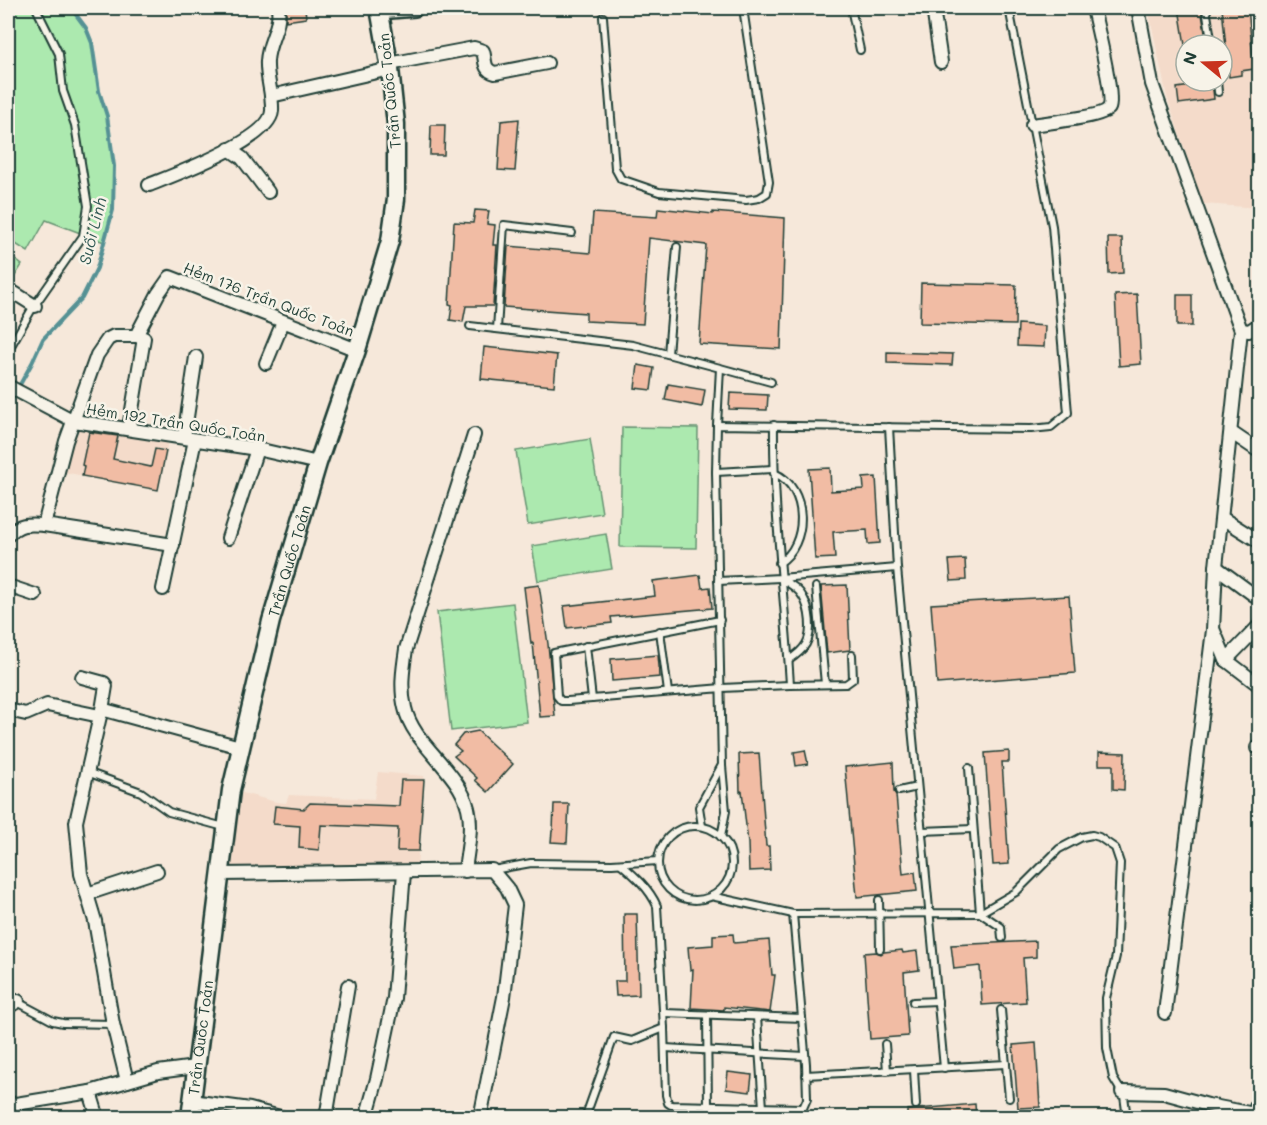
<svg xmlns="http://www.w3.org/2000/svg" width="1267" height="1125" viewBox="0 0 1267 1125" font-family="Mali,sans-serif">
<rect width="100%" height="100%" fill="#f6e8da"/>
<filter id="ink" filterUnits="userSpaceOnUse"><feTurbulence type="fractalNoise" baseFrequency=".0167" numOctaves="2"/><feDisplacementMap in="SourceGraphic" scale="12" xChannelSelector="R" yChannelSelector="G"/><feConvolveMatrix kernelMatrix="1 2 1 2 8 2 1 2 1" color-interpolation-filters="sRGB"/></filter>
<g filter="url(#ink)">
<g fill="#f4dbca" fill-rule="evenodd">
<path d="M1148 8H1259V208L1203 204 1167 97ZM1186 45H1222V81H1186Z"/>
<polygon points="78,428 130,432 138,438 168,441 158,490 63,472 74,431"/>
<polygon points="378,772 424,776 417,867 229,869 239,792 276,802 286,803 289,795 374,799"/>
</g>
<g fill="#ace9af" stroke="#669372" stroke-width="1.5">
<polygon points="8,8 71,8 86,28 92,43 99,91 107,116 114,166 113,210 104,242 46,220 28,252 8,239"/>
<polygon points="8,254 22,265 10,284 8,283"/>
<polygon points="622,427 698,428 696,548 620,547"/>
<polygon points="590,439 602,513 528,525 516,451"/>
<polygon points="606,534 612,569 538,581 532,546"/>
<polygon points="513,603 527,722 451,731 437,612"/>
</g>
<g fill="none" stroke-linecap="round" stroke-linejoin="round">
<polyline stroke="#559194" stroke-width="4" points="8,406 32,363 43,339 82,298 97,268 113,210 114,166 107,116 99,91 92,43 86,28 71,8"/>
</g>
<g fill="#f1bca4" stroke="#1f3d34" stroke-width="1.5">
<polygon points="286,8 305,8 306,18 286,21"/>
<polygon points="1179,8 1201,8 1207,45 1185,45"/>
<polygon points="1222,8 1248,8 1254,69 1241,71 1241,75 1229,77"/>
<polygon points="1190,81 1212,81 1214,99 1179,104 1177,88 1191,86"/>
<polygon points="519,119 515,171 498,170 501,121"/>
<polygon points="431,125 445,125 444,155 430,155"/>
<polygon points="658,208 713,214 713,212 785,218 781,349 699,344 706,245 649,238 643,324 586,321 586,313 504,307 508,246 590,253 593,213 657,217"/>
<polygon points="475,210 489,211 487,224 495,225 493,245 497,245 493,306 466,306 463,322 450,320 452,305 449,304 454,222 473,223"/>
<polygon points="1108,238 1122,238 1123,273 1109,274"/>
<polygon points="921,283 1016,285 1015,325 920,323"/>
<polygon points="1137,294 1141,364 1119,366 1115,295"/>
<rect x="1177" y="295" width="15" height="31"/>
<polygon points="1018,324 1045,326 1044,347 1017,346"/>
<polygon points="484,347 557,355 554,386 481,379"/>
<polygon points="887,352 953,354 952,365 887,363"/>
<polygon points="638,365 654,368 651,390 635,388"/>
<polygon points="668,384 705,390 702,407 665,400"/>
<polygon points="730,393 768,395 767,410 729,409"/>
<polygon points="89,432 118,436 113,459 151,467 155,449 166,451 158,490 82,476 84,466 82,465"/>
<polygon points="830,468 831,491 864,489 863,478 876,477 880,543 868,544 867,530 833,532 835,558 815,559 809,469"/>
<polygon points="965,559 966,580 951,581 949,560"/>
<polygon points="700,575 702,588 710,587 712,608 611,617 612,623 567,628 564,606 655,596 653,581"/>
<polygon points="539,585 548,644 555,716 540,717 533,643 531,644 524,587"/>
<polygon points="847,585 850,650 827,653 821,586"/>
<polygon points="1069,596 1075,673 937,684 931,604"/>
<polygon points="658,655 660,677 612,681 611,659"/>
<polygon points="478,731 513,764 488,792 475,780 477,778 454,756 461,751 454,745 463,734"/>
<polygon points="805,750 808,764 796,766 794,752"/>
<polygon points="1009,751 1009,762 1002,762 1009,864 993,865 985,753"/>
<polygon points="1099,752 1125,753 1124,790 1113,789 1113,765 1099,765"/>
<polygon points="759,753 766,846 769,846 770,870 749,871 748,843 742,791 740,792 739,754"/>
<polygon points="893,762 894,792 896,795 903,874 915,872 917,891 857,897 845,767"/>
<polygon points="401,780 424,780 419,851 397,851 398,828 321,825 319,850 299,848 300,826 273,824 275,806 304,809 310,803 399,806"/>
<polygon points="554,804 569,804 567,843 551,842 552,831 553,831"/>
<polygon points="624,914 637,914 639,995 616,996 615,981 625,981"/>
<polygon points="733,934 734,943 769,940 772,975 775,975 770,1012 724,1007 724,1010 691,1008 693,969 690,970 688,947 713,945 713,935"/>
<polygon points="1036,941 1036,957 1023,958 1026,1002 982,1005 980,966 954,969 951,945"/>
<polygon points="902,950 903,953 917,951 919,970 904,972 908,1036 870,1039 864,953 876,952 881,954 884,952"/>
<polygon points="1036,1043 1040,1107 1018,1108 1013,1045"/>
<polygon points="728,1072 752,1075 750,1092 726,1089"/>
<polygon points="975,1104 976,1118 907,1118 907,1110"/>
</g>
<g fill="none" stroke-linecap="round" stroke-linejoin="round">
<g stroke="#1f3d34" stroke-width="10">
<g id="service">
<polyline points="851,8 860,50"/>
<polyline points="1206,8 1212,45"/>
<polyline points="603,17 615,168 621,179 659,192 746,200 759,198 767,193 769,182 743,8"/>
<polyline points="1217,81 1218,92"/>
<polyline points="470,326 633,345 720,368 717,425"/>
<polyline points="497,329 504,225 572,233"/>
<polyline points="8,351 32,309 83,236 88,206 75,125 63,91 59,54 36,8"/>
<polyline points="668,354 677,247"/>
<polyline points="720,368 771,382"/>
<polyline points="889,427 897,568 944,1068"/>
<polyline points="716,472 773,469"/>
<path d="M774 473C809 487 809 545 779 563"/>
<path d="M781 579C789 583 799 589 803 597 810 609 813 632 806 644 802 651 795 656 789 660"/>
<polyline points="718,581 780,578 897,568"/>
<polyline points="816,587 825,684"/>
<path d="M720 620 554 653 557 696 561 701H568L722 688 790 685C785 598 773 512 774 425"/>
<polyline points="660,631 668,692"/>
<polyline points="586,646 592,699"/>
<polyline points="790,685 846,684 853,679 852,655"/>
<polyline points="969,768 980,913 1001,927 1002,938"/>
<polyline points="87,772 141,792 169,812 224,827"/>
<polyline points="899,791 917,787"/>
<polyline points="702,826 699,807 722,765 716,472 717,425 1031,429 1051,427 1068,413 1052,226 1009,8"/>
<circle cx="695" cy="863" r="37"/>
<polyline points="922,831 973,829"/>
<polyline points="721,837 726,811 722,766"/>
<polyline points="493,870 531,863 612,864 658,861"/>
<polyline points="711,896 793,914 980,913 1016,892 1059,849 1082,837 1092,835 1099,837 1115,848 1120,863 1116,956 1106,998 1107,1048 1113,1078 1124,1096 1127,1118"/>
<polyline points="879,900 880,949"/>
<polyline points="8,997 53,1021 63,1023 113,1024"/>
<polyline points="913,1002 938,1001"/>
<polyline points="1001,1010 1009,1098"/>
<polyline points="664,1013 802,1018"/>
<polyline points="707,1015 708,1106"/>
<polyline points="757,1017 763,1108"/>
<polyline points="664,1028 666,1095 668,1103 671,1105 803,1108 807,1099 806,1064 793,914"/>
<polyline points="885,1044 887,1071"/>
<polyline points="665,1048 805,1056"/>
<polyline points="914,1070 916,1105"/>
<polyline points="806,1075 1006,1064"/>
<polyline points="789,1108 789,1118"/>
<path d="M585 1118 614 1037 632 1041 664 1028 657 906C649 888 635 876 621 864"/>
</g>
</g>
<g stroke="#1f3d34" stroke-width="16">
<g id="minor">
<polyline points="933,8 941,62"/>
<polyline points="1138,8 1152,84 1241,330 1216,567 1213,630 1165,1013"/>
<path d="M389 64 474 48 483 51C486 61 483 70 495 73L547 63"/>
<polyline points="271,96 390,69"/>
<path d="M1032 125C1044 123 1104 117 1109 108 1115 98 1096 23 1093 8"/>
<polyline points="229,149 242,158 268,192"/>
<path d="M149 185C174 175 270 140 272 111 273 94 266 78 267 61 268 41 281 27 278 8"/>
<polyline points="8,289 35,306"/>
<polyline points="1241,330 1249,331 1260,324"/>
<polyline points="136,336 114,336 108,339 97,355 66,441 44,525 173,545"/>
<polyline points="266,363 283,322"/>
<polyline points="8,386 74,421 257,449 318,463"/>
<polyline points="129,428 144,338 136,336 158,294 170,277 357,350"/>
<polyline points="1232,433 1260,452"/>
<polyline points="184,437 196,357"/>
<polyline points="1222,518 1260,542"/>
<path d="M8 535C20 523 27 524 44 525"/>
<polyline points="228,538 257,449"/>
<polyline points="1216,567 1254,595"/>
<polyline points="8,586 35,595"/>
<polyline points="163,589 195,440"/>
<polyline points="1214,631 1226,660 1260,686"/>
<polyline points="1226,660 1260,625"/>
<polyline points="82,677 104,683 106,686 102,710"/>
<polyline points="8,710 26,714 47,705 100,716"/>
<polyline points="1257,748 1260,745"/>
<path d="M465 871C467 852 473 827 468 808 458 769 413 745 405 708 400 688 403 669 406 649L474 435"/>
<polyline points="221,874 492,870 507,888 515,905 504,997 480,1118"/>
<polyline points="87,894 157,871"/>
<polyline points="8,1007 18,1001"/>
<polyline points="127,1081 113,1024 95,921 81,874 76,822 100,716 102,710 105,710 240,747"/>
<polyline points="90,1092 98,1118"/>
<polyline points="1122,1092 1164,1093 1208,1105 1254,1114"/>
<polyline points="192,1101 250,1109 284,1118"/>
<polyline points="8,1103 16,1104 90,1092 158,1072 195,1067"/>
<polyline points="326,1118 348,986"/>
<polyline points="366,1118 377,1079 394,998 404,872"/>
<polyline points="1253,1118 1260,1094"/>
</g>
</g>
<g stroke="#1f3d34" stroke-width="20">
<polyline id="tertiary" points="379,11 415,8"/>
</g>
<g stroke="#1f3d34" stroke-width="21">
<g id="secondary">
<path id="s1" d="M190 1118 231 790 271 621 318 463 357 350 390 241 396 199V124L390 69 379 8"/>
</g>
</g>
<use href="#service" stroke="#f7f3e8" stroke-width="6"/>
<use href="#minor" stroke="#f7f3e8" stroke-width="12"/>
<use href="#tertiary" stroke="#f7f3e8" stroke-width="15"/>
<use href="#secondary" stroke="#f7f3e8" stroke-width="16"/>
</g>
</g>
<g text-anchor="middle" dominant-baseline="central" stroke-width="5" stroke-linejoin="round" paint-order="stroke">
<g font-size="15" fill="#1f3d34" stroke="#f7f3e8">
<text transform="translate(389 91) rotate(-96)">Trần Quốc Toản</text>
<text transform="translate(269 299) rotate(21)">Hẻm 176 Trần Quốc Toản</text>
<text transform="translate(176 422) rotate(9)">Hẻm 192 Trần Quốc Toản</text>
<text stroke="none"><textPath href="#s1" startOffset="567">Trần Quốc Toản</textPath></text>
<text stroke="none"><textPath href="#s1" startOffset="81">Trần Quốc Toản</textPath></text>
</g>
<g font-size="16" font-style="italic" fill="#315954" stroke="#f7f3e8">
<text transform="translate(92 231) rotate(-76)">Suối Linh</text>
</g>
</g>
<rect width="1267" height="1125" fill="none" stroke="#f7f3e8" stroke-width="30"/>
<rect x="15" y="15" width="1237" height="1095" fill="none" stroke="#1f3d34" stroke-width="2" filter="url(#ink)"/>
<g transform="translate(1204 63) rotate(289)"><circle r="28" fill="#f7f3e8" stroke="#a1aaa0" stroke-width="1.5"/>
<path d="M0-4.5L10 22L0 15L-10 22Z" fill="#c8321e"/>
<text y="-9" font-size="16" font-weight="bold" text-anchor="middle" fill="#1f3d34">N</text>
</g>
</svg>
